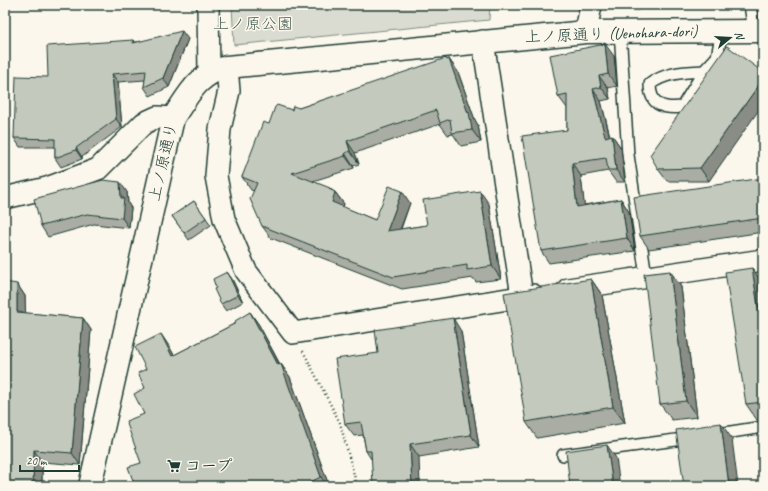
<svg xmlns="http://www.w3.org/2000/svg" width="768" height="491" viewBox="0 0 768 491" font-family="Caveat,'Klee One',sans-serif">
<rect width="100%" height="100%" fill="#fbf7ec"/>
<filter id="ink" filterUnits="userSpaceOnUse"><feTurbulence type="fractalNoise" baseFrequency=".025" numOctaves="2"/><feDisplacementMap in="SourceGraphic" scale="8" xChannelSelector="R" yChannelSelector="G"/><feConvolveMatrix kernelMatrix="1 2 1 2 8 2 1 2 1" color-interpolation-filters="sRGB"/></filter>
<g filter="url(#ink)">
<polygon fill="#dbdcd1" stroke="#7d8c82" points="232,5 490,5 489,20 234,45"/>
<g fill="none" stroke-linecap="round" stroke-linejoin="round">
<g stroke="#1f3d34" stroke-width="14">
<g id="service">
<polyline points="750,5 754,31"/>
<polyline points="620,31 628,155 646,276"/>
<path d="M704 71 682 107C664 109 650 106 650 84 666 72 685 72 704 71L717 57 722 30"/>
<polyline points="712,435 763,427"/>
<polyline points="563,455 691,438"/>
</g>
</g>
<g stroke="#1f3d34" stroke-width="24">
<g id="minor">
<polyline points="208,5 209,73"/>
<polyline points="586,32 591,5"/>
<polyline points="483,41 522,296"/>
<polyline points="227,67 229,91 220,129 216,176 224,219 246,271 293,333 533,295"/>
<polyline points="5,198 47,188 98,169 144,123 157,117 173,118"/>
<polyline points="568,289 763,260"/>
</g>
</g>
<g stroke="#1f3d34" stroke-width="25">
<path id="tertiary" d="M90 486 173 118C189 94 198 74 227 67L586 32 763 31"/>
</g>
<polyline stroke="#1f3d34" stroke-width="2.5" stroke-dasharray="1 3" stroke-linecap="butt" points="303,351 340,423 357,486"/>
<use href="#service" stroke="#fbf7ec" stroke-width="11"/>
<use href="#minor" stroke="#fbf7ec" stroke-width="21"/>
<use href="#tertiary" stroke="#fbf7ec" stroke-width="22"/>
</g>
<g fill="#a9ada3" stroke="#1f3d34">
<polygon points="609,5 639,5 639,10 612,9"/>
<polygon points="188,39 169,87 150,96 144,87 145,80 118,82 122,127 82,157 82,159 61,167 55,158 55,147 20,147 14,138 48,77 133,40 135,42"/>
<polygon points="614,56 617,86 608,88 610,99 601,101 610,136 612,135 621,148 625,182 616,182 608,171 581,176 584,205 621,199 629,212 635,251 549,263 541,251 567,130 567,108 558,96"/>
<polygon points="449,59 458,72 475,120 478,125 481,142 461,146 453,134 448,135 440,124 355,153 359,164 353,166 354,168 313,181 335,192 344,204 343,207 375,220 410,203 401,229 427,225 489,204 501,279 476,282 473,278 402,289 271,238 262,226 254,191 251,190 242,177 269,124 292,110 299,108"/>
<polygon points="763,72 709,181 667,181 658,169"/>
<polygon points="763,178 763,232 649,249 640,236"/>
<polygon points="127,192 128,203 131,208 129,228 94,224 48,237 41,226"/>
<polygon points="194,201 211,225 189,240 172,216"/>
<polygon points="752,268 763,284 763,419 757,420 746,404"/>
<polygon points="670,271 681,287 697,417 672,420 660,404"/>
<polygon points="227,272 232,279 243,302 226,311 221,304 216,288"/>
<polygon points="591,279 602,295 625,423 537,438 526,422"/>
<polygon points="17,284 25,296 25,313 83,318 91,330 80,465 42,462 42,486 5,486"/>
<polygon points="250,312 259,325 280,364 281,364 290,377 329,486 135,486 141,463 146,369 169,346 174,355 236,323"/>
<polygon points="461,331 479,447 419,457 371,459 366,451 363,435 354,436 345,424 378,353"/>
</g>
<g fill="#898d85" stroke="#1f3d34">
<polygon points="636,5 639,5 639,10"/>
<polygon points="182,31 188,39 169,87 163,78"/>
<polygon points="605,44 614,56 617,86 608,74"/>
<polygon points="446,58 451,65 449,59 458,72 475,120 478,125 481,142 472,130 468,113"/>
<polygon points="112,74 118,82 122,127 116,119"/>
<polygon points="599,76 608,88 610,99 601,87"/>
<polygon points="763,79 763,104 709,181 700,168"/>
<polygon points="593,89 601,101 613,150 605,137"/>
<polygon points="612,135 621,148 625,182 616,170"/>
<polygon points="347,141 355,153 359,164 350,151"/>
<polygon points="76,148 82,157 82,159 76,150"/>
<polygon points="345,153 353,166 354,168 345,156"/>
<polygon points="572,163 581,176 586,219 577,207"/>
<polygon points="120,182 127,192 128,203 131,208 129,228 122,218"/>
<polygon points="330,188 335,194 335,192 344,204 340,215 332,202 329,189"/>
<polygon points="402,191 410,203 395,243 387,231"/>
<polygon points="480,191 489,204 501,279 492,266"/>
<polygon points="621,199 629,212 635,251 627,238"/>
<polygon points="752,268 763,284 763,339"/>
<polygon points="670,271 681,287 697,417 686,401"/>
<polygon points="227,272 232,279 243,302 238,295"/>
<polygon points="591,279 602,295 625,423 613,407"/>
<polygon points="17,284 25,296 26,324 17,312"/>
<polygon points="250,312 259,325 284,373 281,364 290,377 329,486 327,486 321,477 278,365"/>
<polygon points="83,318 91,330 80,465 72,453"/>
<polygon points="453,318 461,331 479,447 471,435"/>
<polygon points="161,334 169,346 181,368 172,356"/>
<polygon points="721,423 732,439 738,486 729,486"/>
<polygon points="410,444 419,457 420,486 412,486"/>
<polygon points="607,445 616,458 620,486 613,486"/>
<polygon points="34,450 42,462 42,486 33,486"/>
</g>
<g fill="#c4c9be" stroke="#1f3d34">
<polygon points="182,31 163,78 144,87 146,71 112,74 116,119 76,148 76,150 55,158 55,139 14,138 16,76 48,77 47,46 133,40 133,43"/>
<polygon points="605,44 608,74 599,76 601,87 593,89 605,137 612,135 616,170 608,170 606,158 572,163 577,207 621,199 627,238 541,251 522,136 567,130 567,94 558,96 550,55"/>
<polygon points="727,46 763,72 763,79 700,168 658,169 650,155"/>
<polygon points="446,58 447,60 449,59 468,113 469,112 472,130 452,133 450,119 440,123 436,110 347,141 350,151 345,153 345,156 292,173 330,188 329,189 335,192 332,202 375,220 389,186 402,191 387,231 427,225 423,200 480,191 492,266 467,270 467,265 393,277 262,226 250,199 257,183 242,177 263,122 269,124 275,107 277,105 292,110 293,106 299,108"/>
<polygon points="763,178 763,218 640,236 634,197"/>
<polygon points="103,180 120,182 121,198 124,198 122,218 87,214 41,226 34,199"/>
<polygon points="194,201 206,218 184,233 172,216"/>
<polygon points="752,268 763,339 763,402 746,404 725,272"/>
<polygon points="670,271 686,401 660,404 644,274"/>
<polygon points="227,272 238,295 221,304 214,289 216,288 213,279"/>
<polygon points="591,279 613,407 526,422 504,293"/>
<polygon points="5,282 17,284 17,312 83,318 72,453 34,450 33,486 5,486"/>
<polygon points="250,312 278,365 281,364 321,477 310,482 312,486 135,486 128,467 141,463 126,421 144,414 134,394 145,388 138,373 146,369 135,347 161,334 172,356 236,323 235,321"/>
<polygon points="453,318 471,435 410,444 412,486 373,486 371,451 366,451 361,422 345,424 335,359 378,353 375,330"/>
<polygon points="721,423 729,486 684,486 676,430"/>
<polygon points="607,445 613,486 570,486 566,451"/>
</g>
</g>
<defs>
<g id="supermarket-bare" transform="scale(1.08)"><path d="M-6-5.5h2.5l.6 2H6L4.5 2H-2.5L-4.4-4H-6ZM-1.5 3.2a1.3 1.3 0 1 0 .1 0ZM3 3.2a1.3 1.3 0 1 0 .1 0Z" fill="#1f3d34" stroke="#fbf7ec" stroke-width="2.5" paint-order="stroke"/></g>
</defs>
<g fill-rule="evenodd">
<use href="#supermarket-bare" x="174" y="466"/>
</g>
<g text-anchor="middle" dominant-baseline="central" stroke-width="3" stroke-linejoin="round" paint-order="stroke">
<g font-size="16" fill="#455d53" stroke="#fbf7ec">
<text x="253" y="24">上ノ原公園</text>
</g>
<g font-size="16" fill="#1f3d34" stroke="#fbf7ec">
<text transform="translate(611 34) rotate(-2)">上ノ原通り (Uenohara-dori)</text>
<text transform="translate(163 162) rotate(-77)">上ノ原通り</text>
</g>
<g font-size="16" font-weight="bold" fill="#1f3d34" stroke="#fbf7ec" text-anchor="start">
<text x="185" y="466">コープ</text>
</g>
</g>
<rect width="768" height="491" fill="none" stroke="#fbf7ec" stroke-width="20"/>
<rect x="10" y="10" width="748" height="471" fill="none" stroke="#1f3d34" stroke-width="1.5" filter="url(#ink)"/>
<g transform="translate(730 38) rotate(72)" stroke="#fbf7ec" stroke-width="3" paint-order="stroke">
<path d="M0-3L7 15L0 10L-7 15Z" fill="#1f3d34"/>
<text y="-6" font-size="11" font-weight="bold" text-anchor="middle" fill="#1f3d34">N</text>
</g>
<path d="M20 465v6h59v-6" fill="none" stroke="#1f3d34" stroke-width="2"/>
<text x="26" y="465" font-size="12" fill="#1f3d34" stroke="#fbf7ec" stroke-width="3" paint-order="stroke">20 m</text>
</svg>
